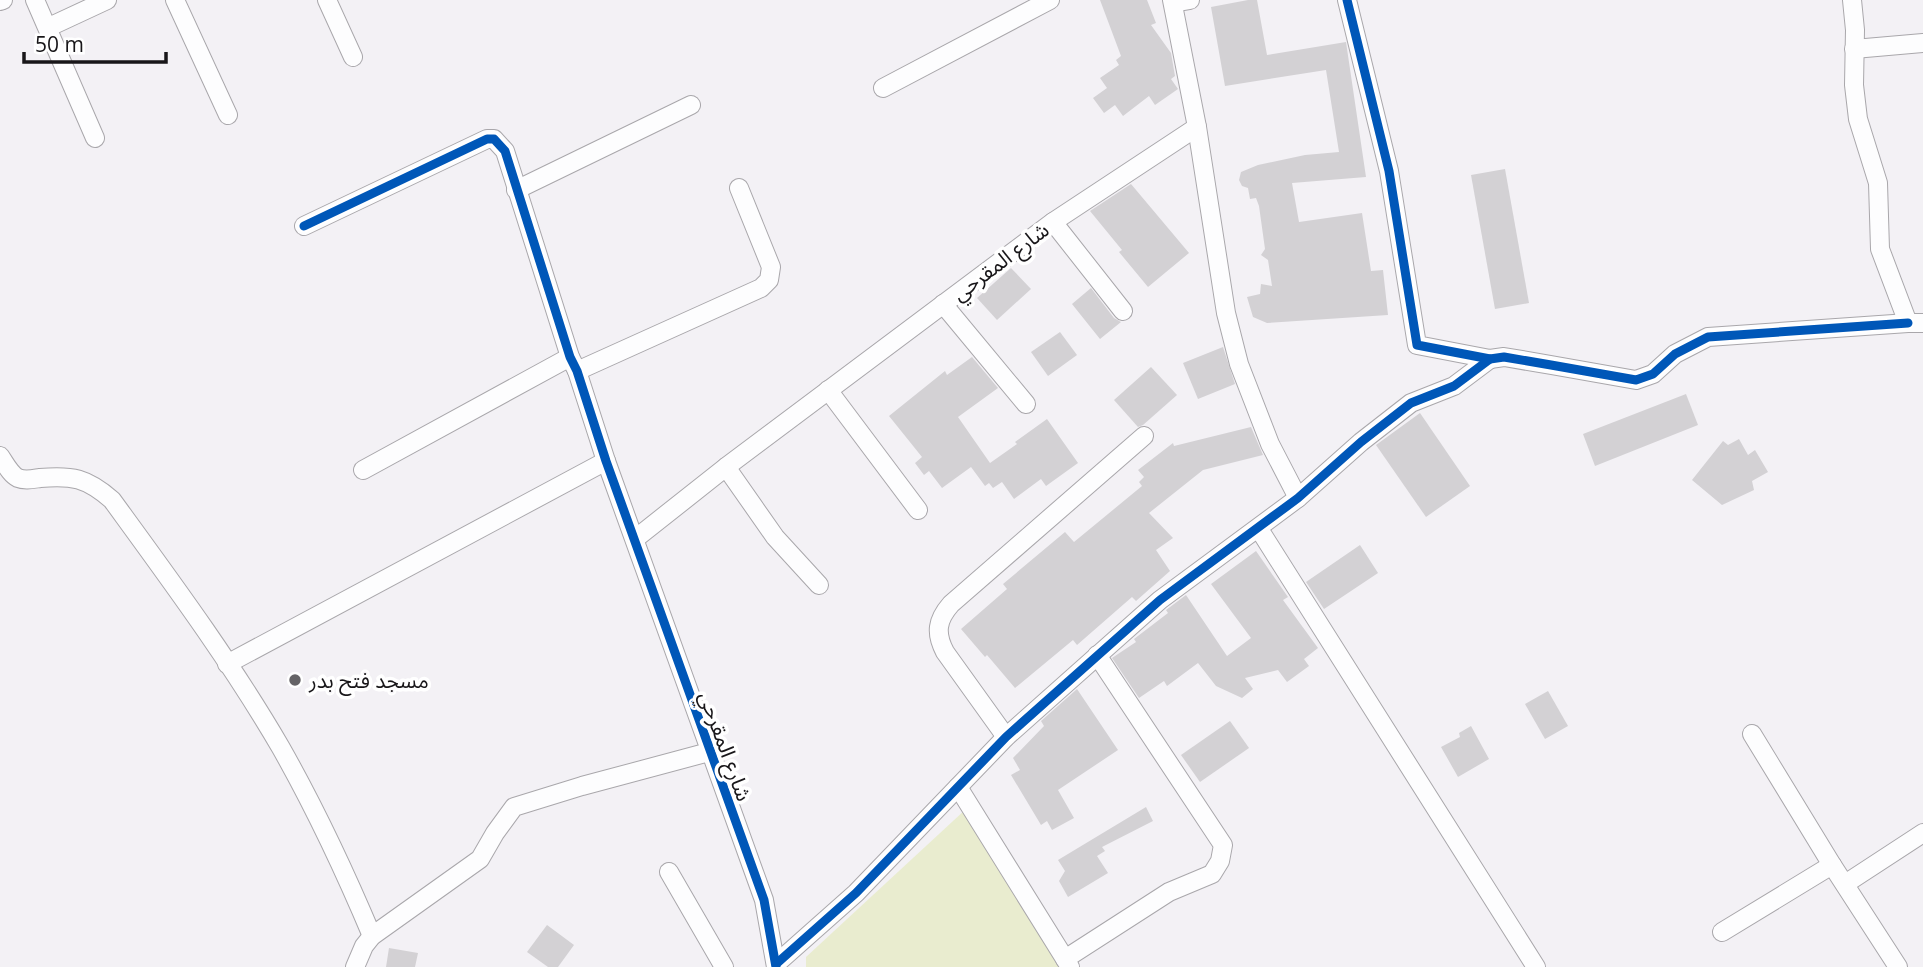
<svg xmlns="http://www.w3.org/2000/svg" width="1923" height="967" viewBox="0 0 1923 967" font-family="'Open Sans','Noto Sans Arabic',sans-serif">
<rect width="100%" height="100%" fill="#f3f1f5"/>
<polygon fill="#e9eccf" points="966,809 1063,967 806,967 806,957"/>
<g fill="#d3d1d4">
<polygon points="1100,0 1147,0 1156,23 1151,25 1171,53 1175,76 1171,79 1178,89 1155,105 1149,96 1123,116 1115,105 1104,113 1093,98 1107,88 1100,78 1119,65 1116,60 1121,56"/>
<polygon points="1248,0 1257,0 1267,55 1346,42 1366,177 1292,183 1299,222 1362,213 1371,271 1383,270 1388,315 1267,323 1253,317 1247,297 1260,294 1261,284 1272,286 1268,260 1261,255 1265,249 1259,206 1256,198 1250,199 1248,188 1242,186 1239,180 1241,172 1258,165 1305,155 1339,152 1326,70 1225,86 1211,7"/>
<polygon points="1505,169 1529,303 1495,309 1471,175"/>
<polygon points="1131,184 1189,253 1148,287 1119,252 1122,250 1090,211"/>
<polygon points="1011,268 1031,289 997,320 977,298"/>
<polygon points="1091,288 1114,318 1121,322 1100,339 1072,304"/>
<polygon points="1060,332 1077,355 1048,376 1031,352"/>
<polygon points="1223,347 1235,384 1198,399 1183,363"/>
<polygon points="972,357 998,388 958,417 990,463 1017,444 1015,442 1047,419 1078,463 1046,486 1041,479 1014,499 1002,482 993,488 989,483 985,486 971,467 942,488 929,471 924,475 915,463 922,457 889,416 945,371 947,375"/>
<polygon points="1151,367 1177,395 1143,425 1138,427 1114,400"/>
<polygon points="1686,394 1698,425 1595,466 1583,434"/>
<polygon points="1420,413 1470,486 1426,517 1376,445"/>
<polygon points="1251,427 1263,455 1203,470 1149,513 1173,538 1156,550 1170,571 1136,601 1132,597 1077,645 1073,640 1015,688 987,655 985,657 961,629 1007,589 1003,584 1065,532 1074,542 1142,486 1139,482 1144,477 1138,470 1173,443 1174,446"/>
<polygon points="1739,439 1748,455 1755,450 1768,472 1752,481 1754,490 1722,505 1692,480 1723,441 1728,445"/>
<polygon points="1360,545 1378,573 1324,609 1306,582"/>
<polygon points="1256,551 1288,597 1283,600 1318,648 1304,659 1309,666 1287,682 1278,670 1245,678 1253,689 1242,698 1216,686 1198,663 1167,686 1164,681 1139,698 1112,658 1136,642 1134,639 1168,613 1166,610 1186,595 1227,656 1251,638 1211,584"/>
<polygon points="1077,689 1118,750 1058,790 1074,818 1052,830 1047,821 1041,825 1011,775 1020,770 1013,758 1044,726 1041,721"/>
<polygon points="1548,691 1568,726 1545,739 1525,704"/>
<polygon points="1230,721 1249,748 1200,782 1181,755"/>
<polygon points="1471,726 1489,759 1458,777 1441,747 1460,737 1459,733"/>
<polygon points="1146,807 1153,821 1102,847 1105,851 1097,856 1108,873 1068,897 1059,881 1065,871 1058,860"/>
<polygon points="547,925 574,945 558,967 548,967 527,952"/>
<polygon points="389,948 418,953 415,967 386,967"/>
</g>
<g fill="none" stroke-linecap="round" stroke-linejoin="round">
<g stroke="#a9a7ab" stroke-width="20">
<g id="street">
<polyline points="35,0 95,138"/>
<polyline points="175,0 228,115"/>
<polyline points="327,0 353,57"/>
<polyline points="1172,0 1197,127 1226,313 1239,364 1270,444 1298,498"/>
<polyline points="1347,0 1389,171 1417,345 1490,359 1504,357 1551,365 1636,380 1653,374 1675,354 1708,337 1908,323"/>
<polyline points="1852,0 1855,30 1854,85 1858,119 1878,183 1880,249 1908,323 1923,323"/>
<polyline points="0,1 3,0"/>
<polyline points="1173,3 1190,0"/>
<polyline points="49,27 107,0"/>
<polyline points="1854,49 1923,43"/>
<polyline points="883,88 1050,0"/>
<polyline points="516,190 691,105"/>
<polyline points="1053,222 1123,311"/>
<polyline points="304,226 487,139 494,139 505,151 570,357 577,371 606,461 764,900 776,967"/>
<polyline points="943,304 1026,404"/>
<polyline points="577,371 761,288 769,280 771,267 739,188"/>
<polyline points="828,390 918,510"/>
<path d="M0 456C5 463 10 474 18 478 25 481 33 479 40 478 72 475 87 478 112 500 171 581 231 662 281 748 315 808 345 872 372 936"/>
<polyline points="726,467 775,537 819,585"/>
<polyline points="363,470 570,357"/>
<polyline points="1259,529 1536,967"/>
<polyline points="635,539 726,467 1053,222 1197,127"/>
<polyline points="227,664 606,461"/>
<polyline points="1752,734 1832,865 1898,967"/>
<path d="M1006 737 945 652C935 633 937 620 951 604L1144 436"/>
<polyline points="958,787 1070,967"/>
<polyline points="669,872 724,967"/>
<polyline points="1845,884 1923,833"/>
<polyline points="1722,932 1832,865"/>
<polyline points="1065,959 1169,892 1212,874 1220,861 1223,845 1097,655"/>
<polyline points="776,964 856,893 1006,737 1160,600 1298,498 1361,442 1411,403 1454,386 1490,359"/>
<polyline points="355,967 364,946 372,936 480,859 495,833 514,807 582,786 709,752"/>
</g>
</g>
<use href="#street" stroke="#fdfdfe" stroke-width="18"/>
<g stroke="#fff" stroke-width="13">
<g id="cycleway">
<polyline points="1347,0 1389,171 1417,345 1490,359 1504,357 1551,365 1636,380 1653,374 1675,354 1708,337 1908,323"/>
<polyline points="304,226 487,139 494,139 505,151 570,357 577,371 606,461 764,900 776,967"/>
<polyline points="776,964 856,893 1006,737 1160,600 1298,498 1361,442 1411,403 1454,386 1490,359"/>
</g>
</g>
<use href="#cycleway" stroke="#0057b8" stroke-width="9"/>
</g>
<circle fill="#656366" stroke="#fff" stroke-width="2.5" cx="295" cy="680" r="7"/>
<g text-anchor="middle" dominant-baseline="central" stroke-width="7" stroke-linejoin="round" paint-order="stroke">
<g font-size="21" fill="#181619" stroke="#fff">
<text transform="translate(1000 261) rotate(-37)">شارع المقرحي</text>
<text transform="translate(726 746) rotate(70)">شارع المقرحي</text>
</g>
<g font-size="21" fill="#181619" stroke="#fff" text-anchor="start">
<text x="309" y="680">مسجد فتح بدر</text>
</g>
</g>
<path d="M24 52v10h142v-10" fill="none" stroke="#181619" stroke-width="3.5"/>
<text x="35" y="52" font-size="21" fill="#181619" stroke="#ffffff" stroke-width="5" paint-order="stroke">50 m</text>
</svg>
